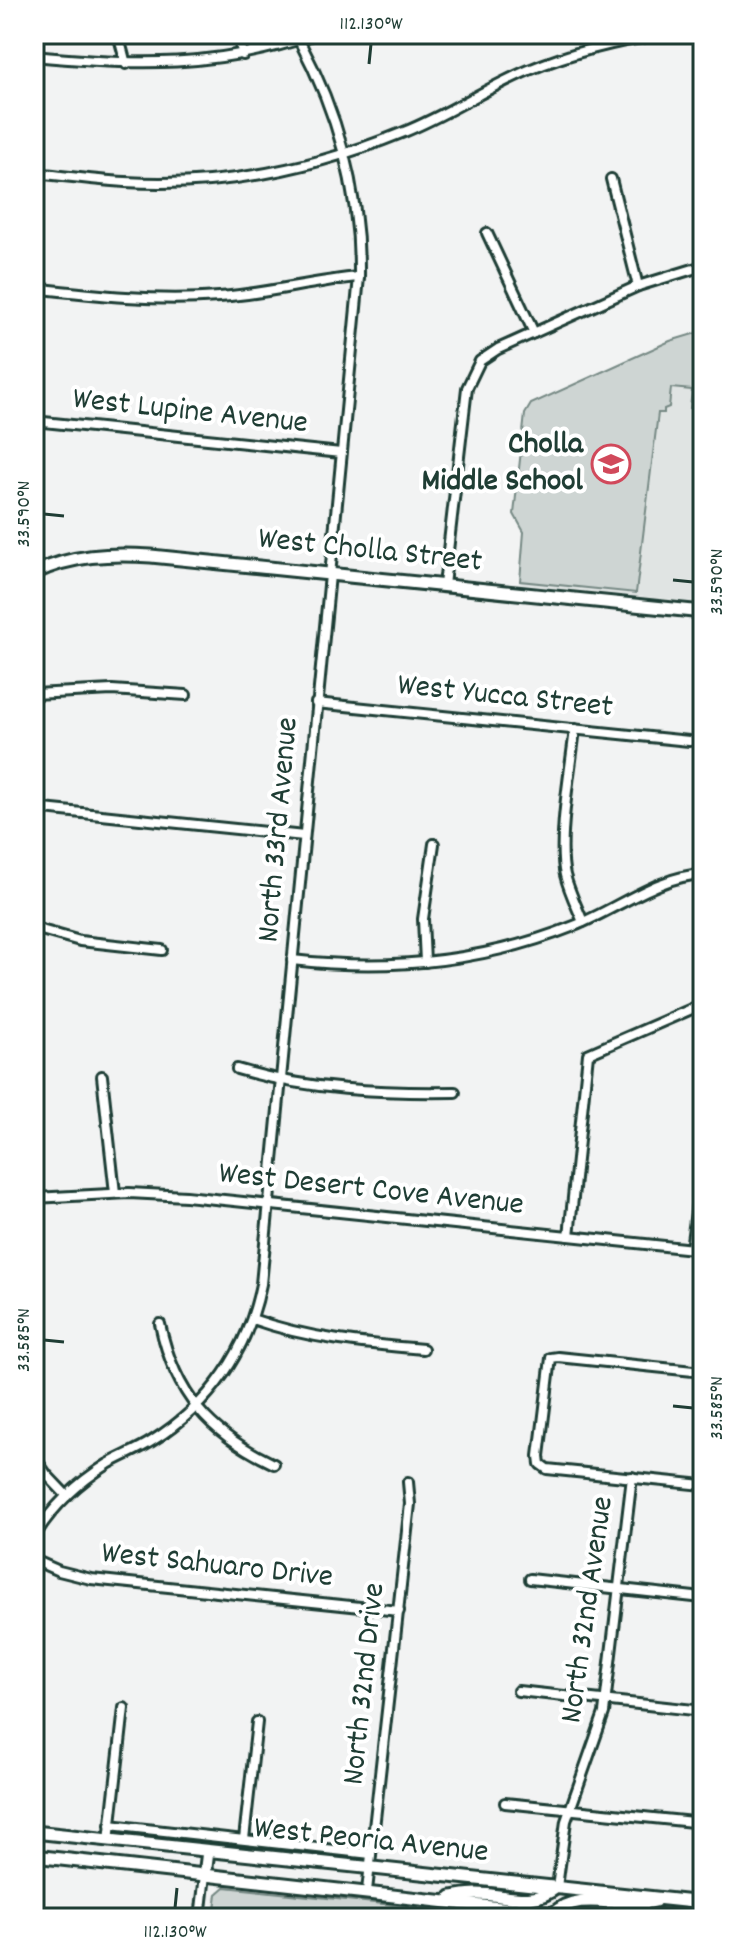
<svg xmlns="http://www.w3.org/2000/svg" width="737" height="1952" viewBox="0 0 737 1952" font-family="Dekko,sans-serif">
<rect width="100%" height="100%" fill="#f2f3f3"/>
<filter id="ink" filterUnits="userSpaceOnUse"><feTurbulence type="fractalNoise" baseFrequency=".0125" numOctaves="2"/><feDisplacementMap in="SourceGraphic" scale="16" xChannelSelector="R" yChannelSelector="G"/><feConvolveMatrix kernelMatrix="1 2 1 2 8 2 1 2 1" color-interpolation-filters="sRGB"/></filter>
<g filter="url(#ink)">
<g fill="#e0e4e3">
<polygon points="703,331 703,603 520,584 524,532 514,514 525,414 531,404 670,341"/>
<polygon points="226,1884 428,1905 531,1918 212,1918 215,1893"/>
</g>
<g fill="#ced5d3" stroke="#768984" stroke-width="2">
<polygon points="703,331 703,409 690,408 692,390 671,388 669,407 664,409 664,413 658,413 636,593 520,581 524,532 514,514 525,414 531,404 670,341"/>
<polygon points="225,1887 505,1917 505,1918 214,1918 217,1894"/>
</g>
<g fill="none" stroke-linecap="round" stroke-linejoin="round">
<g stroke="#1f3d34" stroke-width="14">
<g id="street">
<polyline points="118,34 126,64"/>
<polyline points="237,34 243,55"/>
<path d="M34 56C135 66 219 68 316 34"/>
<path d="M34 173C64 176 94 180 125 182 220 188 316 168 404 132 447 115 486 88 529 70 572 52 618 41 664 34"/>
<polyline points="611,179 638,286"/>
<polyline points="487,233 534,333"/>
<path d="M34 288C95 295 157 302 219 297 266 294 312 281 359 277"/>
<polyline points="34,421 341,453"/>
<polyline points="444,585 467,388 480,361 498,349 638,286 703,266"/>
<polyline points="34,694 112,690 186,695"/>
<polyline points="316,703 689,741"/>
<path d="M575 729C571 766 557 841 565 875 569 891 577 907 583 922"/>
<polyline points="34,808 304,836"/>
<polyline points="34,928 80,941 162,950"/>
<path d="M292 960C387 971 484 962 574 926 616 910 657 876 703 874"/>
<polyline points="425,962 423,919 434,844"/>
<path d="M237 1069C308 1090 381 1093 455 1092"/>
<polyline points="102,1076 115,1193"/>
<polyline points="34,1198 129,1193 186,1196 703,1250"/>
<polyline points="569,1236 588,1054 703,1004"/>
<polyline points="691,1249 703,1159"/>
<path d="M252 1319C308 1339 365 1344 423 1349"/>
<path d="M160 1324C175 1395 210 1434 274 1464"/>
<polyline points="703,1372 558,1357 551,1358 539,1456 540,1464 547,1469 703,1485"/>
<polyline points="34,1456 46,1474 67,1496"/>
<path d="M34 1537C52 1507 79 1482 108 1464 122 1456 138 1450 152 1441 210 1405 248 1351 261 1284L359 277C360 192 339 115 299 40"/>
<polyline points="34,1560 59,1571 91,1579 399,1611"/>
<polyline points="530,1579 703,1598"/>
<polyline points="518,1691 703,1711"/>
<polyline points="505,1803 703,1823"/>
<polyline points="110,1825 371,1854"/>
<polyline points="244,1839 257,1722"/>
<polyline points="109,1841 124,1708"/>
<polyline points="557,1887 566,1821 604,1713 632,1477"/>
<polyline points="367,1891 410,1504 408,1482"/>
<polyline points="200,1918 205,1875"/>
</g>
</g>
<g stroke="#1f3d34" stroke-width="17">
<g id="secondary">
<path d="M34 573C72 555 110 553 151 556L703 612"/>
<polyline points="34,1832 703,1903"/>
<polyline points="34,1856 590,1918"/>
<polyline points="205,1875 208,1851"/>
<path d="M451 1897C459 1896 468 1894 477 1894 507 1894 530 1908 557 1887"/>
<path d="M553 1914C579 1888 622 1910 655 1901"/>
<polyline points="624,1918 652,1915 701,1918"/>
</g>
</g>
<use href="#street" stroke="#fff" stroke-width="8"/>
<use href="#secondary" stroke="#fff" stroke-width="11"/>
</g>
</g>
<path fill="none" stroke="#1f3d34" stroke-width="3" d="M369 64 371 44M44 514 64 516M673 580 693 582M44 1340 64 1342M673 1406 693 1408M175 1908 177 1888"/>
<defs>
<g id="school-ring" transform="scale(2)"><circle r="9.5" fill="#fff" stroke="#d1495b" stroke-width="1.5"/><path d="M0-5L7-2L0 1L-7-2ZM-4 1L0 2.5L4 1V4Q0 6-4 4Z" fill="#d1495b"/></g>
</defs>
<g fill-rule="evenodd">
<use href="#school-ring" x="611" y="464"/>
</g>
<g text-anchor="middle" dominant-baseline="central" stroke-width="8" stroke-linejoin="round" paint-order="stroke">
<g font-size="32" fill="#1f3d34" stroke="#fff">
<text transform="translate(190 413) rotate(6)">West Lupine Avenue</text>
<text transform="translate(370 552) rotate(6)">West Cholla Street</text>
<text transform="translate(505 698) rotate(6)">West Yucca Street</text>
<text transform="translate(280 830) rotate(-85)">North 33rd Avenue</text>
<text transform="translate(371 1191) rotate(6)">West Desert Cove Avenue</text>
<text transform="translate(217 1567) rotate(6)">West Sahuaro Drive</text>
<text transform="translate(589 1610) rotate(-82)">North 32nd Avenue</text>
<text transform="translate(366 1684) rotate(-84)">North 32nd Drive</text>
<text transform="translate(371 1842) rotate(6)">West Peoria Avenue</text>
</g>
<g font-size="32" font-weight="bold" fill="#1f3d34" stroke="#fff" text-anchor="end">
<text x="583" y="446">Cholla<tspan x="583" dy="37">Middle School</tspan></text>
</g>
</g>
<rect width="737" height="1952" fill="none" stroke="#fff" stroke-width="88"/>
<rect x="44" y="44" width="649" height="1864" fill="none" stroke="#1f3d34" stroke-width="3"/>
<g font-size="20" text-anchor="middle" fill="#1f3d34">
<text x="371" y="29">112.130°W</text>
<text transform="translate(22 514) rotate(-90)" y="7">33.590°N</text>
<text transform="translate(715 582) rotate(-90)" y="7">33.590°N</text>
<text transform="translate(22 1340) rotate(-90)" y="7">33.585°N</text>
<text transform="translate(715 1408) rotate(-90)" y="7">33.585°N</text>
<text x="175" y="1937">112.130°W</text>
</g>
</svg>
